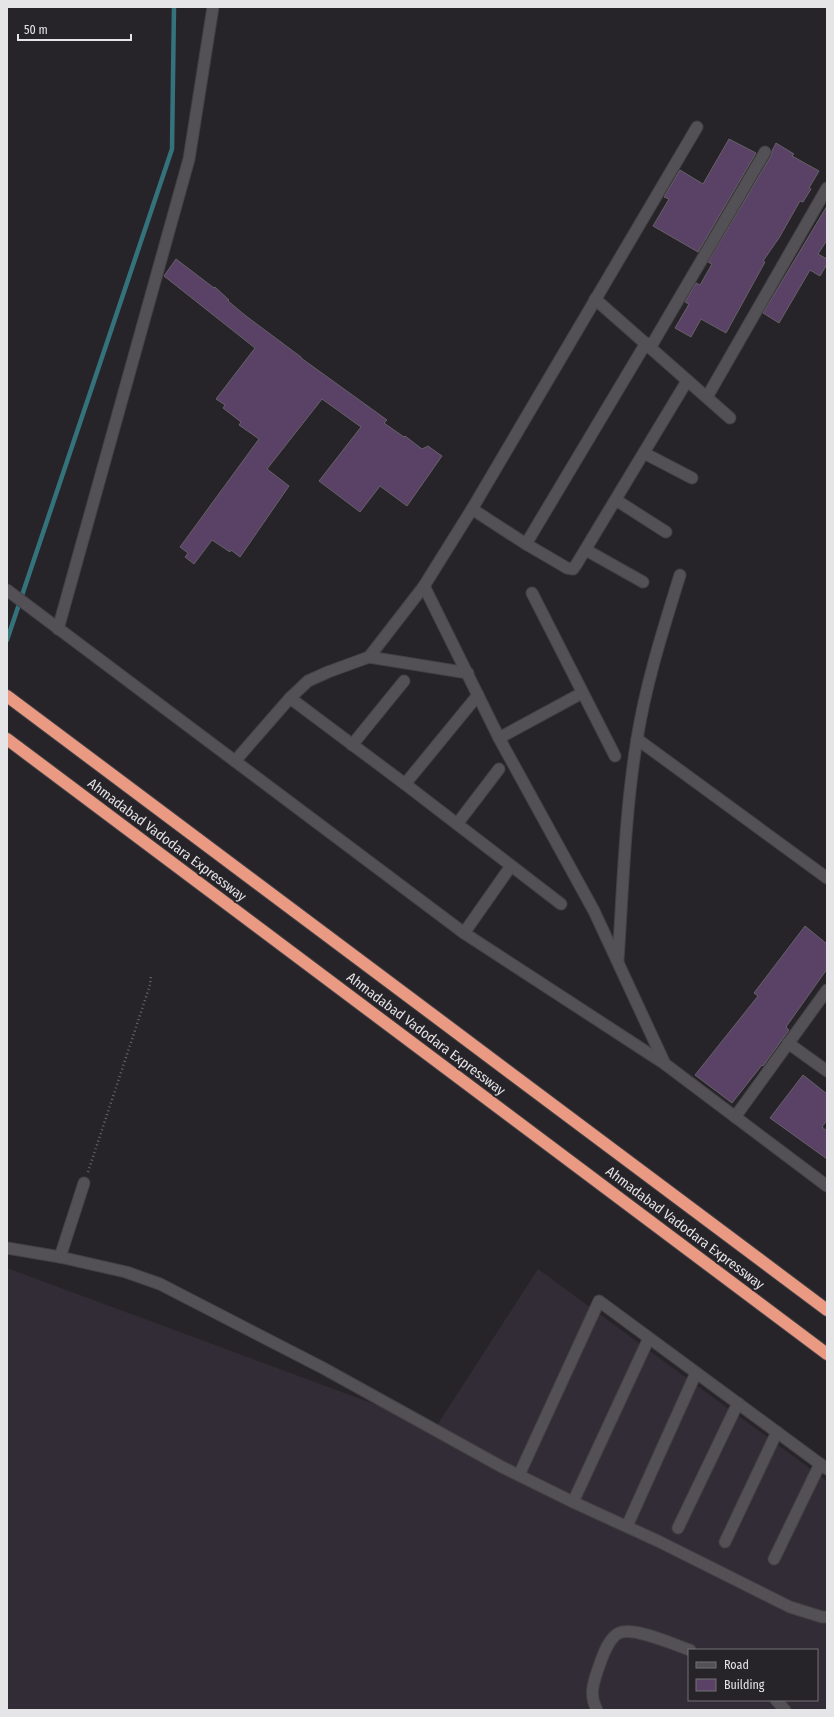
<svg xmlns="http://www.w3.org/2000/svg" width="834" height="1717" viewBox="0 0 834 1717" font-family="'Fira Sans Condensed',sans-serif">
<rect width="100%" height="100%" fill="#272429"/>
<path fill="#322c36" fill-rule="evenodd" d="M7 1268 436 1427 538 1269 827 1481V1710H7ZM689 1650H817V1700H689Z"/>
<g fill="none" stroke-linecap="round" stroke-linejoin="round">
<polyline stroke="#35737c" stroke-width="4.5" points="7,640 172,149 174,7"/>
</g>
<g fill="#594266" stroke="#656167">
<polygon points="729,139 756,153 698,252 653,226 669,199 664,197 680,170 703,184"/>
<polygon points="776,143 794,154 792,156 819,171 809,188 811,189 803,202 800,201 779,238 763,261 765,262 726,333 701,319 691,337 675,328 689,304 685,302 696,283 700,285 712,264 708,262 771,156 772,151"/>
<polygon points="827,206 827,240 818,254 827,259 827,264 820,276 810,270 779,323 763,313"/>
<polygon points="176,259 214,288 215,287 229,300 228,301 246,316 301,357 301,358 387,420 384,423 404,437 405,436 422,449 428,446 442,456 407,506 380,486 360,512 319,481 361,427 322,399 267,469 289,486 240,557 231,550 230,552 212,540 194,564 185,557 188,553 180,547 259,439 239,425 241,422 223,408 225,405 216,399 255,348 164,276"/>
<polygon points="805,926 827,944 827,969 786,1027 789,1030 763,1066 762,1065 732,1103 695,1075 758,996 754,993"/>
<polygon points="803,1075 827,1094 827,1120 822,1127 827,1131 827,1159 770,1118"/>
</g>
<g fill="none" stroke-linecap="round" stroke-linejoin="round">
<g stroke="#434145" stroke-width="13">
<g id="minor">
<polyline points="595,299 730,418"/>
<polyline points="650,348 765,152"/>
<polyline points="707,397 827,188"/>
<polyline points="644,453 692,478"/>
<polyline points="616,500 666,532"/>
<polyline points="472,509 526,544 646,343"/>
<polyline points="526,544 567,568 573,569 576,565 687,381"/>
<polyline points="586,550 643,582"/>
<polyline points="424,586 499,738 594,911 665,1064"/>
<polyline points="532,593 615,756"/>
<polyline points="369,657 468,673"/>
<polyline points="290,698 405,784 561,904"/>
<polyline points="499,738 582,693"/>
<polyline points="637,739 827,878"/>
<polyline points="352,745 404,681"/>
<polyline points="235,761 290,698 308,681 328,672 369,657 424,586 472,509 697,127"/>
<polyline points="405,784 478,695"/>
<polyline points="457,824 499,769"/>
<polyline points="464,933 511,866"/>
<path d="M618 960C623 887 625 812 637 739 646 683 663 630 680 575"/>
<polyline points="788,1043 827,1071"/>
<polyline points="735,1117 827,990"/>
<polyline points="60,1257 84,1183"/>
<polyline points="519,1475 599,1301 827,1469"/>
<polyline points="573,1502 649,1338"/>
<polyline points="627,1526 696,1373"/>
<polyline points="678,1528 738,1403"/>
<polyline points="725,1542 777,1432"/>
<polyline points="774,1559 820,1464"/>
<polyline points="776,1700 785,1710"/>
<path d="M597 1710C589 1695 593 1684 598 1669 602 1658 608 1638 619 1633 633 1626 675 1645 690 1650"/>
</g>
</g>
<g stroke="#434145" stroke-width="13">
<g id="tertiary">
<polyline points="7,590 464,933 665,1064 827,1186"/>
<polyline points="58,629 189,159 213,7"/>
<polyline points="7,1248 60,1257 126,1272 160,1284 323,1368 502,1467 573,1502 658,1541 790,1607 822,1617 827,1617"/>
</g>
</g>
<g stroke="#434145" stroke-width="14">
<g id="motorway">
<polyline points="7,696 827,1310"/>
<polyline points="7,739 827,1354"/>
</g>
</g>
<polyline stroke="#68666a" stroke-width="2.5" stroke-dasharray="1 3" stroke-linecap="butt" points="88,1172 150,985 151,975"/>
<use href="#minor" stroke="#545156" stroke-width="11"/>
<use href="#tertiary" stroke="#545156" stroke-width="11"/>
<use href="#motorway" stroke="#ea9a83" stroke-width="12"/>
</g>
<g text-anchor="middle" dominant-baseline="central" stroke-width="4" stroke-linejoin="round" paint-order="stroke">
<g font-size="14" fill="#e5e4e7" stroke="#272429">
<text transform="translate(167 840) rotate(37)">Ahmadabad Vadodara Expressway</text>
<text transform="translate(426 1034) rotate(37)">Ahmadabad Vadodara Expressway</text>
<text transform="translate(685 1228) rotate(37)">Ahmadabad Vadodara Expressway</text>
</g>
</g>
<rect width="834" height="1717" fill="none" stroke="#e5e4e7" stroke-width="16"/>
<rect x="688" y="1649" width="130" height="52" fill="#272429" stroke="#737175"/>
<rect x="696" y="1662" width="20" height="6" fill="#545156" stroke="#737175"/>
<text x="724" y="1669" font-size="12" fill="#e5e4e7">Road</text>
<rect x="696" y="1679" width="20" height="12" fill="#594266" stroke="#737175"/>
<text x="724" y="1689" font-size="12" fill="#e5e4e7">Building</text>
<path d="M18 34v6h113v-6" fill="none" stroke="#e5e4e7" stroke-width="2"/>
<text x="24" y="34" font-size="12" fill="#e5e4e7" stroke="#272429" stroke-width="3" paint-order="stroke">50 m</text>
</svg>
